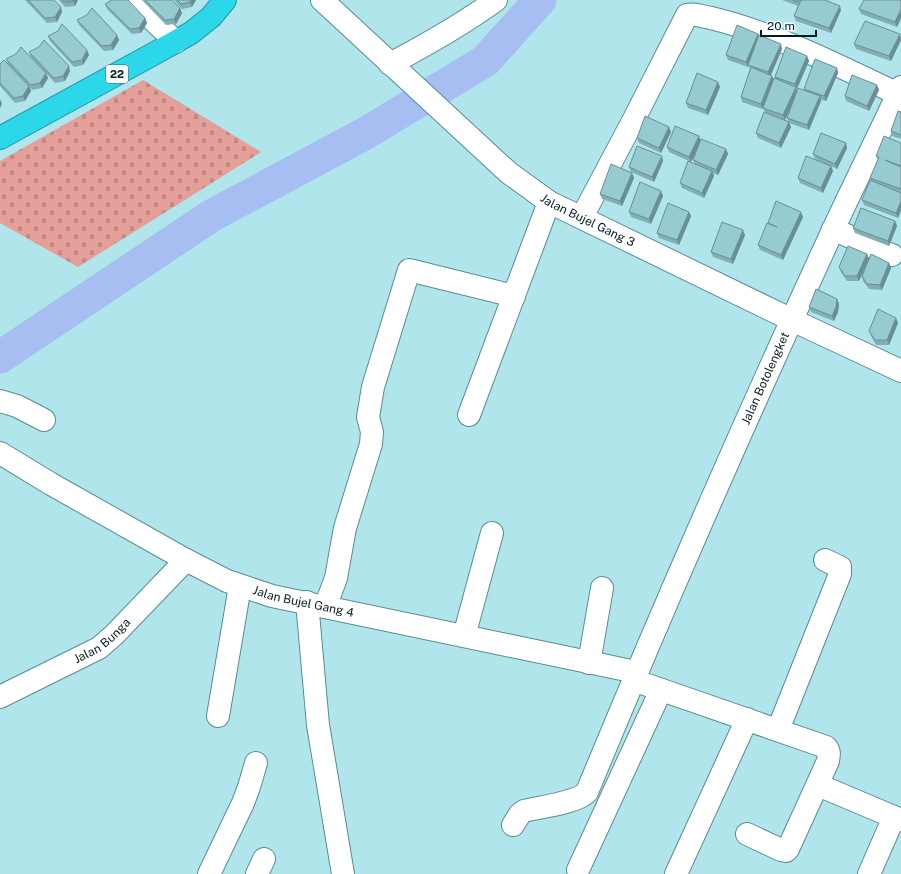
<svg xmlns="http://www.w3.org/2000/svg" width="901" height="874" viewBox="0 0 901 874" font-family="'Public Sans',sans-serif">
<defs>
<pattern id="cemetery-stones" width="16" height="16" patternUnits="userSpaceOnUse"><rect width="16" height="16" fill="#e49f98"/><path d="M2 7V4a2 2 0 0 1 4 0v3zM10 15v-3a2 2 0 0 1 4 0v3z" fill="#c28883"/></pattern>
</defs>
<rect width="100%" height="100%" fill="#b0e5ec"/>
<polygon fill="url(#cemetery-stones)" points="143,80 261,152 78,267 0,223 0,161"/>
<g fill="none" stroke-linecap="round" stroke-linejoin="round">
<polyline stroke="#a7bef3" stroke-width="33" points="0,357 211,216 366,133 485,61 540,0"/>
<g stroke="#598c92" stroke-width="24">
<g id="minor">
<polyline points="132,0 176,42"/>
<path id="s1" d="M322 0 498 163 509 173 549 202 792 320 901 371"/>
<path d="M390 64C426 45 463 24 496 0"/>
<path d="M582 217 634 119 687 15C695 13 704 17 711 18 777 34 837 65 898 94"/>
<polyline points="833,229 881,251 892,255"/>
<polyline points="0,401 17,406 44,420"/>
<polyline points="469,415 549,202"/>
<path id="s2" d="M0 453 51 484 186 560 227 581 272 596 636 672"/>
<polyline points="307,602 318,725 343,874"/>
<polyline points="325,607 336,578 345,528 371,444 372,432 368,417 373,387 409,270 514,296"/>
<polyline points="464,636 492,533"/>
<polyline points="589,663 602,588"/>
<path d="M633 680 826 747C830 751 829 755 828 761L788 849 786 851 781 850 747 834"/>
<path id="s3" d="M0 697 99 648 114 635 186 560"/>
<polyline points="218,716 240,586"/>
<polyline points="778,730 840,574 840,567 825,560"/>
<polyline points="818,785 901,820"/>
<path id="s4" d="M513 825 520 814 524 811C539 807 577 803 587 792 665 603 747 416 833 230 855 182 879 135 901 87"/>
<polyline points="578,870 661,690"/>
<polyline points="209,874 243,803 249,787 256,763"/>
<polyline points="257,874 264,859"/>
<polyline points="676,874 747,719"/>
<polyline points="869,874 894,817"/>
</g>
</g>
<g stroke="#1f96a2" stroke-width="24">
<polyline id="highway" points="0,138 157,52 191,33 211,17 225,0"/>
</g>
<use href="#minor" stroke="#fff" stroke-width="22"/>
<use href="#highway" stroke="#2cd7e9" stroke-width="22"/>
</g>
<g fill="#82afb5" fill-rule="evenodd">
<polygon points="25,0 54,0 61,7 62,12 57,22 47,23"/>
<polygon points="59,0 78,0 75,6 65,7"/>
<polygon points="142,0 172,0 180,8 182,13 176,24 166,25"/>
<polygon points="174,0 196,0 192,7 182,9"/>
<polygon points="782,0 825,0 841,10 831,33 796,21 794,16 798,6"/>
<polygon points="901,0 901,18 897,27 861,14 859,9"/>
<polygon points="105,4 145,18 147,23 141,33 132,34 107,9"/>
<polygon points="77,20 119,40 113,50 104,51 79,25"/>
<path d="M758 34 759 36 782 49 771 75 774 80 775 79V77L807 56 809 61 796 89 797 91 805 90 804 89 837 68 838 73 826 101 821 100V101L809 130 789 123 791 127 781 148 758 138 756 133 765 112 763 108 768 97 762 109 742 102 741 97 750 70 749 65 748 67 728 60 726 55ZM793 103 787 118 789 122 785 120Z"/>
<polygon points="900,34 901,40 891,61 856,49 854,44"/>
<polygon points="48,36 89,55 83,65 74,67 50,41"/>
<polygon points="29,52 70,71 65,81 55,83 31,57"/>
<polygon points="6,59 48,78 42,88 32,90 29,86 31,91 25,101 15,103 0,86 0,64 8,64"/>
<polygon points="877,85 879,90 869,111 846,101 845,96"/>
<polygon points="720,87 708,115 688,108 686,103"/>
<polygon points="901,112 901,139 892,136 891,131"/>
<polygon points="671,132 661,153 639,143 637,138"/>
<polygon points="701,140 726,149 728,154 718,175 713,173 714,176 704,198 682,188 680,183 695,164 693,160 699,146 691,162 669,152 667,147"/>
<polygon points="846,143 847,148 837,169 831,166 833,171 823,193 800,183 798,178 828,165 815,159 813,154"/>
<polygon points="901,143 901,210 898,218 864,205 862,200 871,180 870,178 878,160 876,156"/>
<polygon points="663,161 654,182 631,172 629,167"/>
<polygon points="632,173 634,178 622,206 602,199 600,194"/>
<polygon points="663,196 651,224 631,217 629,212"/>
<polygon points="689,212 691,216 679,245 659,238 657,233"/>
<polygon points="803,217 783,260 760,250 758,245 769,224 768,223"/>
<polygon points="895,221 897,226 889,246 855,233 853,228"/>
<polygon points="745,235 733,264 713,257 711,252"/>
<polygon points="867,254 869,259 859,281 847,281 841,272 839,267"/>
<polygon points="889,263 891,268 882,290 869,289 863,281 862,276"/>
<polygon points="837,299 839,304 838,312 834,321 811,312 809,307"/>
<polygon points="896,318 898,323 889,345 876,345 871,336 869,331"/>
</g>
<g fill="#6a8e93">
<polygon points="73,0 78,0 75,6 73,1"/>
<polygon points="191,0 196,0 192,7 190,2"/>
<polygon points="840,6 841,10 831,33 829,28"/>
<polygon points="61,7 62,12 57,22 55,17"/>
<polygon points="180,8 182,13 176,24 174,19"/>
<polygon points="901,9 901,18 897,27 895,22"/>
<polygon points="145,18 147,23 141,33 139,28"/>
<polygon points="758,34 760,39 748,67 746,62"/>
<polygon points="900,34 901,40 891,61 889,56"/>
<polygon points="117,35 119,40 113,50 111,45"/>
<polygon points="781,44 782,49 770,77 768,72"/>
<polygon points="87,50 89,55 83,65 82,60"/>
<polygon points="807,56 809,61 797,89 795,84"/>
<polygon points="69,66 70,71 65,81 63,76"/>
<polygon points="837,68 838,73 826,101 824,96"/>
<polygon points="46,73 48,78 42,88 40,83"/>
<polygon points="772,76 774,81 762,109 761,104"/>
<polygon points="718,82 720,87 708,115 706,110"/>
<polygon points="877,85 879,90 869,111 867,106"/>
<polygon points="29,86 31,91 25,101 23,96"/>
<polygon points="796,87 797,92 785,120 783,115"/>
<polygon points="820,96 821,101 809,130 807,125"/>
<polygon points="0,99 2,104 0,108"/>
<polygon points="789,122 791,127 781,148 779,143"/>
<polygon points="669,127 671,132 661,153 659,148"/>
<polygon points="699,136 701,141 691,162 689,157"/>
<polygon points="846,143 847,148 837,169 835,164"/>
<polygon points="726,149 728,154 718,175 716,170"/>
<polygon points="662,156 663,161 654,182 652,177"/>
<polygon points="831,166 833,171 823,193 821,188"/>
<polygon points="712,171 714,176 704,198 702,193"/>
<polygon points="632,173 634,178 622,206 620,201"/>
<polygon points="661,191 663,196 651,224 649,219"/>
<polygon points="901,201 901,210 898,218 896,213"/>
<polygon points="689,212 691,216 679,245 677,240"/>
<polygon points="801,212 803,217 783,260 781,255"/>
<polygon points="895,221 897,226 889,246 888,241"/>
<polygon points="743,230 745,235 733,264 731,259"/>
<polygon points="867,254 869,259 859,281 857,276"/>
<polygon points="889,263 891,268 882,290 880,285"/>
<polygon points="837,299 839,304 838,312 834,321 832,316"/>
<polygon points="896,318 898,323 889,345 887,340"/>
</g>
<g fill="#97cbd2" stroke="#6a8e93">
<polygon points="28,0 54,0 61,7 55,17 45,18"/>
<polygon points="62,0 73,0 73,1 64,2"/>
<polygon points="112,0 128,0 145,18 139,28 130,29 105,4"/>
<polygon points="145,0 172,0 180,8 174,19 165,20"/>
<polygon points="177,0 191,0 190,2 181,4"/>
<polygon points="793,0 799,0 798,2"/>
<polygon points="801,0 825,0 840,6 829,28 794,16"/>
<polygon points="864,0 901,0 901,9 895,22 859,9"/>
<polygon points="92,8 117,35 111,45 102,46 77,20 87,15"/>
<polygon points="865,21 900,34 889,56 854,44"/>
<polygon points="62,24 87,50 82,60 72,62 48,36 58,31"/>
<polygon points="737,25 758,34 746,62 726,55"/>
<polygon points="759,35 781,44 768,72 748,65"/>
<polygon points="44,40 69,66 63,76 54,78 29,52 39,47"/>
<polygon points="21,47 46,73 40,83 31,85 6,59 16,54"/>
<polygon points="786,47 807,56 795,84 775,77"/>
<polygon points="815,59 837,68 824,96 804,89"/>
<polygon points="4,60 29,86 23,96 14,98 0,83 0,64"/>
<polygon points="751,67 772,76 761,104 741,97"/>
<polygon points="697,73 718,82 706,110 686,103"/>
<polygon points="852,75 877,85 867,106 845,96"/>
<polygon points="774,78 796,87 783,115 763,108"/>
<polygon points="798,88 820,96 807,125 787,118"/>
<polygon points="898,111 901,112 901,135 891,131"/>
<polygon points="764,112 789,122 779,143 756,133"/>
<polygon points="645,116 669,127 659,148 637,138"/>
<polygon points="675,126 699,136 689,157 667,147"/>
<polygon points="821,133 846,143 835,164 813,154"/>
<polygon points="884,136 901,143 901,166 885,160 901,167 901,189 870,178 879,157 876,156"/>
<polygon points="701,139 726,149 716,170 693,160"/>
<polygon points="637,146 662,156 652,177 629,167"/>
<polygon points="806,156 831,166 821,188 798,178"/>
<polygon points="688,161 712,171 702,193 680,183"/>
<polygon points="611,164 632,173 620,201 600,194"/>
<polygon points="870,180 901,193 901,201 896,213 862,200"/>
<polygon points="640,182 661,191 649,219 629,212"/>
<polygon points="776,201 801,212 781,255 758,245 767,223 777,227 768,223"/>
<polygon points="668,203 689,212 677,240 657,233"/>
<polygon points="861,208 895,221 888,241 853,228"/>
<polygon points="722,222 743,230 731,259 711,252"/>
<polygon points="848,246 867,254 857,276 845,276 839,267"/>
<polygon points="871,254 889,263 880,285 867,284 862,276"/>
<polygon points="816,289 837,299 836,307 832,316 809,307"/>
<polygon points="878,309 896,318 887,340 875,340 869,331"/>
</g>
<g text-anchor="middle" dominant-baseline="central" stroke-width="3.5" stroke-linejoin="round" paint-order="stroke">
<rect fill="#f3fdff" stroke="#4e6062" stroke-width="1" x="106" y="65" width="22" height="18" rx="3"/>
<g font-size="11" font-weight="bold" fill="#071c1f">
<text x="117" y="74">22</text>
</g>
<g font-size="12" fill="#071c1f" stroke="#f3fdff">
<text stroke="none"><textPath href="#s1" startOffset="347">Jalan Bujel Gang 3</textPath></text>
<text stroke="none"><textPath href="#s4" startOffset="535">Jalan Botolengket</textPath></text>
<text stroke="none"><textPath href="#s2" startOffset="340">Jalan Bujel Gang 4</textPath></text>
<text stroke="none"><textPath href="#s3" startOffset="117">Jalan Bunga</textPath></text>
</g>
</g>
<path d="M761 30v6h55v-6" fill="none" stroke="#071c1f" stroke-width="2"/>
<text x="767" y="30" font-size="12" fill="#071c1f" stroke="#f3fdff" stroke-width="3" paint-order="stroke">20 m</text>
</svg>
